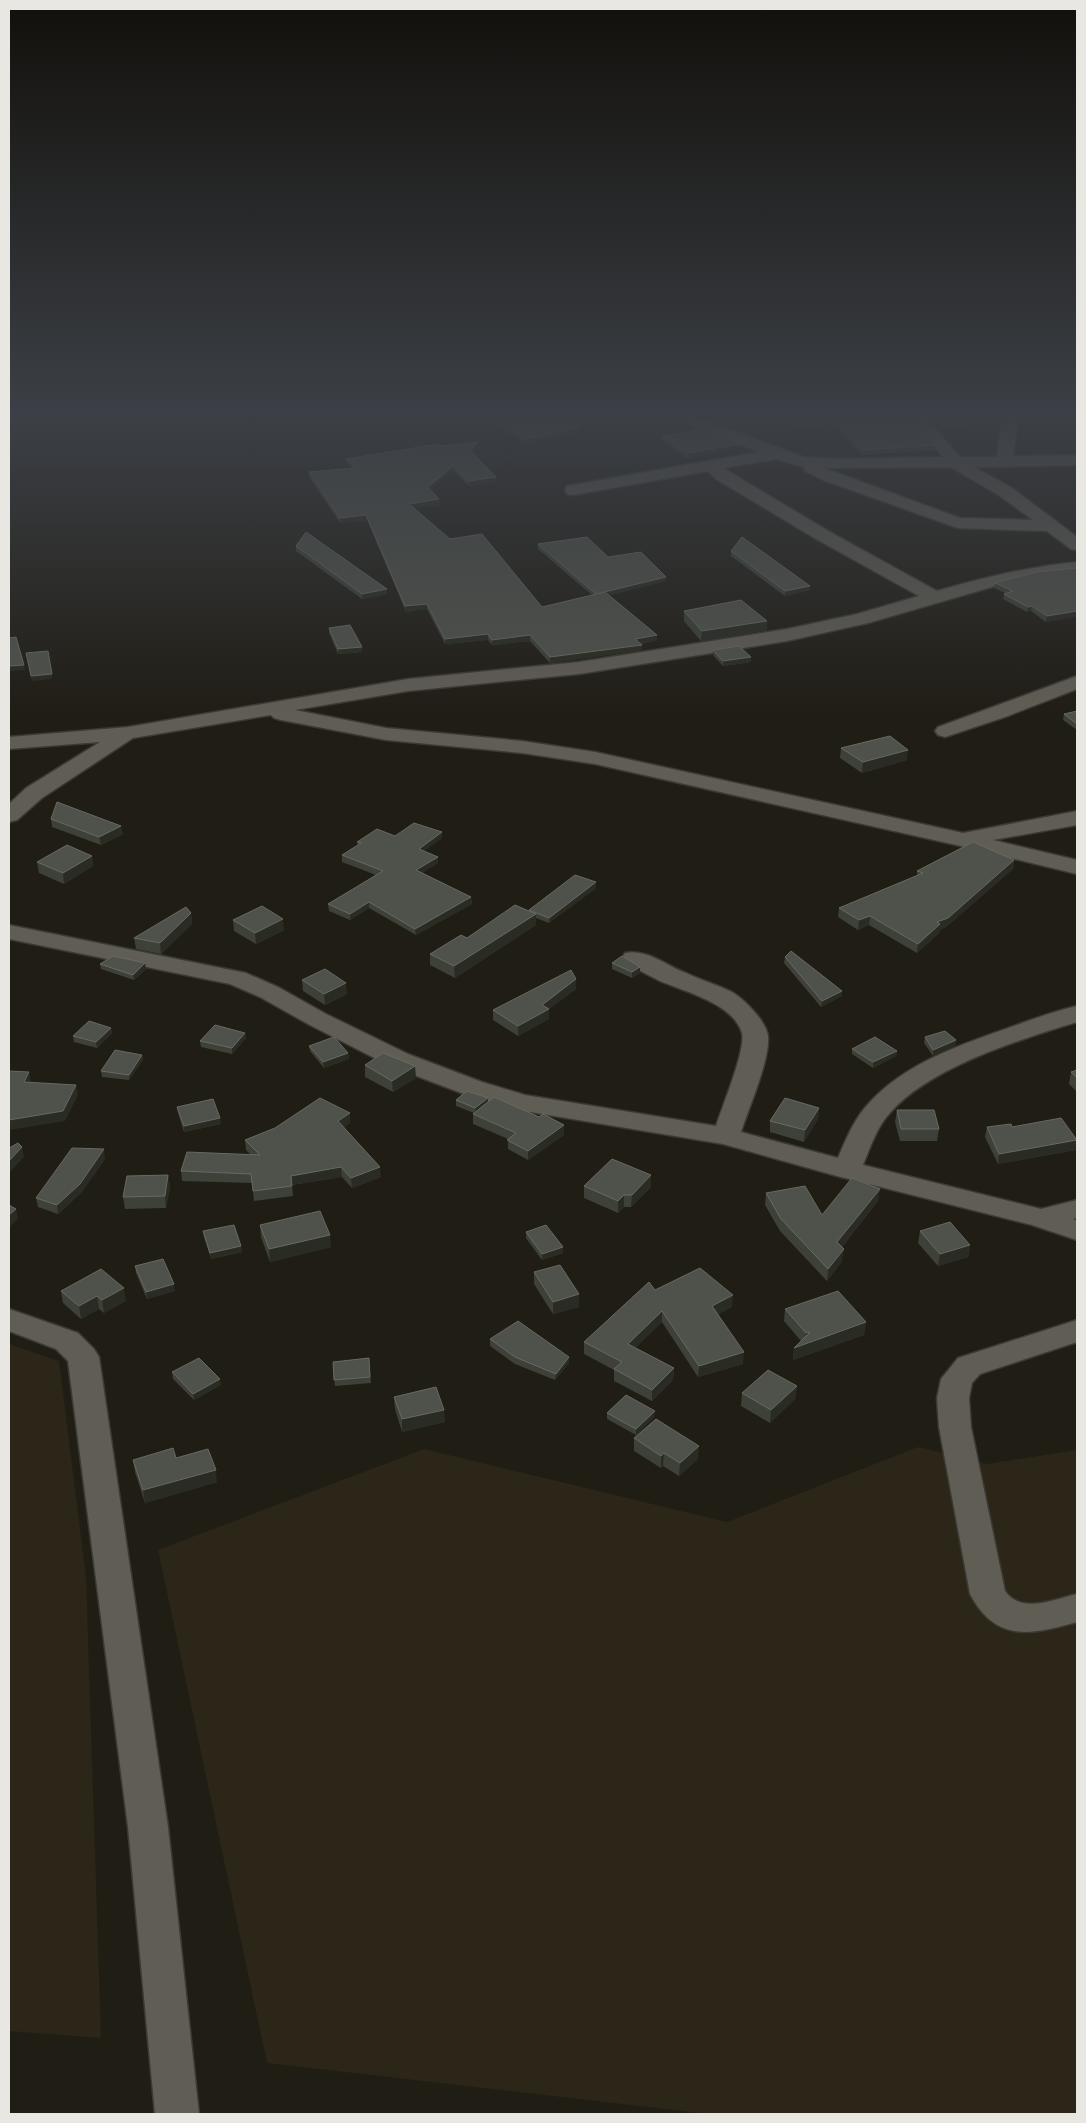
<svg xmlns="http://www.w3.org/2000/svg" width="1086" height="2123" viewBox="0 0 1086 2123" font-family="Lato,sans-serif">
<rect width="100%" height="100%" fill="#201d15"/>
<g fill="#2b2618">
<polygon points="9,1344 59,1361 86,1577 101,2038 9,2031"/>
<polygon points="918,1447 987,1464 1077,1450 1077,2114 708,2114 267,2063 158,1550 424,1449 727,1522"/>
</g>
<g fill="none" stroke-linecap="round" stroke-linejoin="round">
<g stroke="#3b3934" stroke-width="3">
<g id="minor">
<path d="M678 418H699L804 457 838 459 943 457 911 418H926L960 457H997L1002 418H1018L1013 456 1077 455V465L974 467 1012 488 1077 537V550L1071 549 1047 531 958 528 823 480 805 471 804 467 776 459 723 468 830 532 937 591C986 577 1027 567 1077 562V572L1036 576 1009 582 868 623 787 641 579 674 408 691 295 710 386 728 522 741 595 752 963 833 1077 811V825L993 840 1077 860V874L961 846 595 764 522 753 386 740 281 720 274 718 271 715 133 738 42 798 17 820 9 822V804L26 788 100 742 9 749V737L128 727 408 679 579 662 787 629 857 614 919 596 818 540 716 479 708 471 573 495 567 494 565 490 567 486 573 485 759 452 680 421ZM951 467 1000 496 1033 520 960 518 824 468Z"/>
<polygon points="1077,676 1077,689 1005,717 945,737 938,735 935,731 938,727"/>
<path d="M9 925 246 973 278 987 326 1014 408 1054 482 1082 525 1095 716 1126C722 1107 746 1050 742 1033 733 1003 685 992 660 981 648 975 637 969 625 963L622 958 625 953C646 948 667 966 686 973 701 980 717 985 732 992 744 999 766 1021 768 1036 770 1060 749 1107 741 1132L838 1158C846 1139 855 1117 870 1102 906 1063 962 1044 1011 1027 1033 1019 1055 1011 1077 1006V1022C1019 1040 929 1067 889 1114 877 1127 870 1148 863 1165L1041 1209 1077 1200V1218L1073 1219 1077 1221V1240L1032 1225 837 1176 723 1144 512 1109 464 1094 390 1066 308 1024 260 997 230 984 9 939Z"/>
<polygon points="9,1309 78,1333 94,1349 99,1357 168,1827 199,2114 155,2114 128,1827 68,1361 56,1349 9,1331"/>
<path d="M1077 1320V1342L980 1374 972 1383 969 1398 971 1427 1005 1591C1022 1615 1054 1599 1077 1594V1622C1031 1635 996 1643 970 1594L939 1427 937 1398 941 1379 958 1358Z"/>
</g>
</g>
<use href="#minor" fill="#605d54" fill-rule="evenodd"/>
</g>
<g fill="#3d4138">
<polygon points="483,418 562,418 581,427 581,432 527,443"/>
<polygon points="782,418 913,418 936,445 935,450 861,455 835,425 799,430"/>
<polygon points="928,418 967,418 966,429 936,427"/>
<polygon points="661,436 739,444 739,448 687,458 661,440"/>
<polygon points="478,442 478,447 472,453 496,482 469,486 453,471 430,490 440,505 414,508 450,539 542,607 592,595 538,549 538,544 608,557 666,581 609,595 657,635 657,640 641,644 642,645 642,650 550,663 530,641 492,645 488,640 445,644 427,609 406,612 367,520 340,523 309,477 309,472 352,468 347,464 346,459"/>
<polygon points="296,546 387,594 362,599 296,551"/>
<polygon points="731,551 810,590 785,596 731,556"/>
<polygon points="1077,568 1046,622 1031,611 1027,612 1003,599 1004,594 1005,593 994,588 995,583"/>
<polygon points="684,611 767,630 701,641 684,621"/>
<polygon points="329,628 362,647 362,652 338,654 329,633"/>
<polygon points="713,650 751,657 751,662 723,666 713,655"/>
<polygon points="1077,711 1077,730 1063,720 1064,714"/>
<polygon points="841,748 907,760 862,773 840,758"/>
<polygon points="51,819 123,834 101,845 52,827"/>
<polygon points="442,832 442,838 424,851 438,857 438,863 422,873 471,897 472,904 416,935 369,908 350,920 329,911 328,904 376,875 342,862 342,855 358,845 357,842 395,836"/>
<polygon points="92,856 93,866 64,884 39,873 37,862"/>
<polygon points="1014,860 1013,869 946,927 940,930 939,933 917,953 869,925 858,930 838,917 839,908 917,876 917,871"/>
<polygon points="596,882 596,888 549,923 536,918 536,925 455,978 430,965 430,954 529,911 529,910"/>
<polygon points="191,913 192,924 161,954 136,949 134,938"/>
<polygon points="233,920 284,930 256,944 234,931"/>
<polygon points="785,957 842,991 842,996 821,1007 784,963"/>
<polygon points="612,963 640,967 640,973 632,978 612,969"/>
<polygon points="100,964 146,969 134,980 101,969"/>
<polygon points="576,979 576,989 549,1009 549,1019 518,1036 493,1020 493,1010"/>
<polygon points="302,980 347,994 325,1005 303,991"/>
<polygon points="111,1028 112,1033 97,1048 74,1042 73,1036"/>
<polygon points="245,1033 246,1038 232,1054 201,1047 200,1041"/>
<polygon points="925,1037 956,1040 955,1046 933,1056 924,1043"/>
<polygon points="309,1046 348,1053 349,1059 324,1068 310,1051"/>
<polygon points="852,1049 897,1051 896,1056 873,1068 852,1054"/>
<polygon points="142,1055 143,1060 129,1080 102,1077 101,1071"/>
<polygon points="365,1065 416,1078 393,1092 365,1077"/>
<polygon points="1077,1070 1077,1092 1069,1084 1071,1072"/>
<polygon points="488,1098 488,1102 539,1117 564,1135 528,1160 508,1149 508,1139 473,1124 473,1114 474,1113 456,1106 456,1100"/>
<polygon points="177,1107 221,1124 184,1132 178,1113"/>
<polygon points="819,1108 818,1119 804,1142 770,1132 770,1121"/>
<polygon points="897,1110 939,1129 937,1141 900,1141 895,1122"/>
<polygon points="350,1123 344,1127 381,1177 352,1188 342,1177 292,1185 293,1196 254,1201 252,1183 182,1181 181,1171 251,1155 246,1150 245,1140"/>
<polygon points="987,1127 1012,1127 1076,1150 998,1164 985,1137"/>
<polygon points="105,1159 81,1193 58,1214 38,1207 36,1198"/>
<polygon points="168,1175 170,1187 166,1208 125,1209 123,1197"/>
<polygon points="651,1175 651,1187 631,1207 624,1207 618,1213 584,1198 584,1186"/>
<polygon points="766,1193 822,1215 878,1201 842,1247 842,1261 827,1281 780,1231 765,1205"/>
<polygon points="260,1225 331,1247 270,1262 261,1237"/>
<polygon points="203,1231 241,1246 242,1252 211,1259 204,1237"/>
<polygon points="920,1231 970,1245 968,1257 938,1266 918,1243"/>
<polygon points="526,1232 563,1253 542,1260 526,1238"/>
<polygon points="135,1266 175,1291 147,1299 136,1273"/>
<polygon points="534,1272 579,1307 553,1314 534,1284"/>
<polygon points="655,1290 732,1307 718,1314 743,1364 698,1377 662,1322 635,1348 674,1368 673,1380 652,1401 614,1381 614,1370 584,1354 584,1342"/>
<polygon points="61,1291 126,1301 104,1313 99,1309 81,1319 63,1303"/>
<polygon points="785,1309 866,1322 864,1335 793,1360 794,1348 801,1341 784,1321"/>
<polygon points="490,1339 569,1357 569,1363 555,1380 515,1364 490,1346"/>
<polygon points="369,1358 371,1383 335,1386 333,1362"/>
<polygon points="172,1372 221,1385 194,1400 173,1379"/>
<polygon points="797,1386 795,1399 770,1423 741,1406 742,1393"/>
<polygon points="394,1397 445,1422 402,1432 395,1409"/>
<polygon points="607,1413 654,1417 636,1435 607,1419"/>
<polygon points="634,1438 698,1459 679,1476 663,1466 661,1468 634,1451"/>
<polygon points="176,1458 217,1482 145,1503 135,1472 133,1460"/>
</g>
<g fill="#2a2b22">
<polygon points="836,420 835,425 799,430 800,425"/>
<polygon points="581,427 581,432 527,443 527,439"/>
<polygon points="478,442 478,447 470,455 470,450"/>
<polygon points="739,444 739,448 687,458 688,453"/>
<polygon points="453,466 453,471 428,492 428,487"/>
<polygon points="496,477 496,482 469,486 469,481"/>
<polygon points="439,499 440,505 409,509 409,504"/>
<polygon points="366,515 367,520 340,523 340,518"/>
<polygon points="666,577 666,581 596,599 596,594"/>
<polygon points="810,586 810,590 785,596 785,591"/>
<polygon points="387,589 387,594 362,599 362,594"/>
<polygon points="427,604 427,609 406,612 405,606"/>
<polygon points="1032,606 1031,611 1027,612 1028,607"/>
<polygon points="1077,611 1077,617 1046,622 1047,616"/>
<polygon points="767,621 767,630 701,641 702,631"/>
<polygon points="488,634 488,640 445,644 445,639"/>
<polygon points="530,635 530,641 492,645 492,640"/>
<polygon points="657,635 657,640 635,645 635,639"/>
<polygon points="642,645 642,650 550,663 550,657"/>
<polygon points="362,647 362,652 338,654 338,649"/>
<polygon points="751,657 751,662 723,666 723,661"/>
<polygon points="24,665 25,670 9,671 9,666"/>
<polygon points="52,674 52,679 32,681 31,676"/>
<polygon points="908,750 907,760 862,773 863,762"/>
<polygon points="121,826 123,834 101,845 99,837"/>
<polygon points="442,832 442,838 419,855 419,849"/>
<polygon points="92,856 93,866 64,884 63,873"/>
<polygon points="438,857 438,863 416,877 416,870"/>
<polygon points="1014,860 1013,869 946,927 940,930 939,933 917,953 918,944 937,922"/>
<polygon points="596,882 596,888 549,923 549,918"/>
<polygon points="471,897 472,904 416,935 415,929"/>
<polygon points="369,902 369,908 350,920 350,914"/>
<polygon points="191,913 192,924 161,954 160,943"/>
<polygon points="536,914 536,925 455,978 454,966"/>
<polygon points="870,916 869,925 858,930 859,920"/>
<polygon points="283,919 284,930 256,944 255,933"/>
<polygon points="145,963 146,969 134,980 133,975"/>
<polygon points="640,967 640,973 632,978 632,972"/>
<polygon points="576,979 576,989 549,1009 549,1019 518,1036 518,1026 542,1005"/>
<polygon points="346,983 347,994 325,1005 324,994"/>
<polygon points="842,991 842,996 821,1007 822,1001"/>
<polygon points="111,1028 112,1033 97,1048 96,1042"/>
<polygon points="245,1033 246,1038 232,1054 232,1048"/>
<polygon points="956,1040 955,1046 933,1056 933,1050"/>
<polygon points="897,1051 896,1056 873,1068 873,1062"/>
<polygon points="348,1053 349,1059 324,1068 323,1062"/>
<polygon points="142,1055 143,1060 129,1080 129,1075"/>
<polygon points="415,1066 416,1078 393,1092 392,1081"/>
<polygon points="29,1072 31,1082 26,1091 24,1082"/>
<polygon points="76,1085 78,1095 65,1121 9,1130 9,1120"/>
<polygon points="488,1098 488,1103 476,1114 475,1108"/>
<polygon points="819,1108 818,1119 804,1142 805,1130"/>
<polygon points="350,1113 350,1123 339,1131 338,1121"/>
<polygon points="220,1118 221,1124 184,1132 184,1126"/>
<polygon points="564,1125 564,1135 528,1160 528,1151"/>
<polygon points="1077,1140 1076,1150 998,1164 999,1154"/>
<polygon points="22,1147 24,1157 9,1173 9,1161"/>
<polygon points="104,1149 105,1159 81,1193 58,1214 57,1205"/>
<polygon points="341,1167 342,1177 291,1185 291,1176"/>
<polygon points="380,1167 381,1177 352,1188 351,1178"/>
<polygon points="168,1175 170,1187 166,1208 165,1196"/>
<polygon points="651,1175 651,1187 631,1207 632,1195"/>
<polygon points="880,1189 878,1201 836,1254 837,1242"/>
<polygon points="624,1195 624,1207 618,1213 618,1201"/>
<polygon points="16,1209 18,1219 9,1227 9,1215"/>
<polygon points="330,1235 331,1247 270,1262 269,1249"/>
<polygon points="970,1245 968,1257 938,1266 940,1254"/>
<polygon points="241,1246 242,1252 211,1259 210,1253"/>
<polygon points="563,1247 563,1253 542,1260 542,1254"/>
<polygon points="844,1249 842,1261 827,1281 828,1269"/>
<polygon points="174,1284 175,1291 147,1299 146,1292"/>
<polygon points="124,1288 126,1301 104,1313 102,1300"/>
<polygon points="579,1294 579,1307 553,1314 553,1302"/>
<polygon points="733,1295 732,1307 712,1318 712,1306"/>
<polygon points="97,1296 99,1309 81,1319 79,1306"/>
<polygon points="662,1311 662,1322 627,1356 628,1344"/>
<polygon points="866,1322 864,1335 793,1360 794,1348 805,1344 806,1333"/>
<polygon points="744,1352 743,1364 698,1377 699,1366"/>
<polygon points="569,1357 569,1363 555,1380 556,1374"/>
<polygon points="674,1368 673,1380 652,1401 652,1390"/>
<polygon points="220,1379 221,1385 194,1400 193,1394"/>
<polygon points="797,1386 795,1399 770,1423 771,1410"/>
<polygon points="444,1410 445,1422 402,1432 402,1419"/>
<polygon points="655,1411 654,1417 636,1435 636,1429"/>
<polygon points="699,1446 698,1459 679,1476 680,1463"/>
<polygon points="664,1453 663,1466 661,1468 661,1456"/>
<polygon points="216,1470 217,1482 145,1503 143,1490"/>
</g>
<g fill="#4f524a" stroke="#676a62">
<polygon points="490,418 562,418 581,427 527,439"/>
<polygon points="790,418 913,418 936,445 861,450 836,420 800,425"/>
<polygon points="933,418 967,418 967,424 937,422"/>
<polygon points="707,429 739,444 688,453 661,436"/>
<polygon points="478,442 470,450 496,477 469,481 453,466 428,487 439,499 409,504 450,539 482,534 542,607 605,592 657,635 635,639 642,645 550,657 530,635 492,640 488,634 445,639 427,604 405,606 366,515 340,518 309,472 356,468 346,459 438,444 441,446"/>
<polygon points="306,532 387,589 362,594 296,546"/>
<polygon points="587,537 608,557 641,552 666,577 596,594 538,544"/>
<polygon points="742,537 810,586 785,591 731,551"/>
<polygon points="1077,568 1077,611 1047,616 1032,606 1028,607 1004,594 1013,591 995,583 1037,572"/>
<polygon points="741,600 767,621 702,631 684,611"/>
<polygon points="350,625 362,647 338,649 329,628"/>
<polygon points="16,637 24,665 9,666 9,638"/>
<polygon points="739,646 751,657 723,661 713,650"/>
<polygon points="48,651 52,674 31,676 26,653"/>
<polygon points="1077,711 1077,724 1064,714"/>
<polygon points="890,736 908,750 863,762 841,748"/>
<polygon points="57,802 121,826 99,837 51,819"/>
<polygon points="414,823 442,832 419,849 438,857 416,870 471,897 415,929 369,902 350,914 328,904 383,871 342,855 361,843 357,842 377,829 395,836"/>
<polygon points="973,842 1014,860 948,918 937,922 940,924 918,944 870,916 859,920 839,908 923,873 917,871"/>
<polygon points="67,845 92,856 63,873 37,862"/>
<polygon points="575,875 596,882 549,918 529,910"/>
<polygon points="515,905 536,914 454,966 430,954 461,935 467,938"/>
<polygon points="262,906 283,919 255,933 233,920"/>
<polygon points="186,907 191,913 160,943 134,938"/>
<polygon points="791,951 842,991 822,1001 785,957"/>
<polygon points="113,956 145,963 133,975 100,964"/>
<polygon points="622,956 640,967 632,972 612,963"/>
<polygon points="325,969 346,983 324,994 302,980"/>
<polygon points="571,970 576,979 542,1005 549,1009 518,1026 493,1010"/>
<polygon points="89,1021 111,1028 96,1042 73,1036"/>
<polygon points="215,1025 245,1033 232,1048 200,1041"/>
<polygon points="945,1031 956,1040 933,1050 925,1037"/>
<polygon points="334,1037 348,1053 323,1062 309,1046"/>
<polygon points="875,1037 897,1051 873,1062 852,1049"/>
<polygon points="115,1050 142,1055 129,1075 101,1071"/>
<polygon points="383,1053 415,1066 392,1081 365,1065"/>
<polygon points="1077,1070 1077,1078 1071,1072"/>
<polygon points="9,1071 29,1072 24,1082 76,1085 63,1111 9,1120"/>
<polygon points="467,1091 488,1098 475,1108 456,1100"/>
<polygon points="494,1097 539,1117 543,1114 564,1125 528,1151 507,1140 516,1133 473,1114"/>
<polygon points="320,1098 350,1113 338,1121 380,1167 351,1178 341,1167 291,1176 292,1186 253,1191 251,1174 181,1171 187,1152 260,1155 245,1140 275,1128"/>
<polygon points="785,1098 819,1108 805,1130 770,1121"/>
<polygon points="213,1099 220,1118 184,1126 177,1107"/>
<polygon points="897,1110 934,1110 939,1129 901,1129"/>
<polygon points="1061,1118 1077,1140 999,1154 987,1127 1011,1124 1012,1127"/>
<polygon points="18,1143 22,1147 9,1161 9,1148"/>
<polygon points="72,1148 104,1149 80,1184 57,1205 36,1198"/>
<polygon points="612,1159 651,1175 632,1195 624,1195 618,1201 584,1186"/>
<polygon points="168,1175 165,1196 123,1197 127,1176"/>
<polygon points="852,1178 880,1189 837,1242 844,1249 828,1269 781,1219 766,1193 805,1186 822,1215"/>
<polygon points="9,1205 16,1209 9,1215"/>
<polygon points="320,1211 330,1235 269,1249 260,1225"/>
<polygon points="950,1222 970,1245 940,1254 920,1231"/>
<polygon points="234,1225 241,1246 210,1253 203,1231"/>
<polygon points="546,1225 563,1247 542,1254 526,1232"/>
<polygon points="163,1259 174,1284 146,1292 135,1266"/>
<polygon points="560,1265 579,1294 553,1302 534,1272"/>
<polygon points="700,1268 733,1295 712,1306 744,1352 699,1366 662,1311 628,1344 674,1368 652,1390 614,1369 622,1362 584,1342 649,1282 655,1290"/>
<polygon points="101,1269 124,1288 102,1300 97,1296 79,1306 61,1291"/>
<polygon points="838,1291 866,1322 794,1348 810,1332 806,1333 785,1309"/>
<polygon points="518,1321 569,1357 556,1374 515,1357 490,1339"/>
<polygon points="199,1358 220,1379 193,1394 172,1372"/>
<polygon points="369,1358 370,1377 334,1380 333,1362"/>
<polygon points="768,1370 797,1386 771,1410 742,1393"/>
<polygon points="436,1387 444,1410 402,1419 394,1397"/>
<polygon points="626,1395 655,1411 636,1429 607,1413"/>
<polygon points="656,1419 699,1446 680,1463 664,1453 661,1456 634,1438"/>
<polygon points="173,1448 176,1458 208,1449 216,1470 143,1490 133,1460"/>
</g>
<linearGradient id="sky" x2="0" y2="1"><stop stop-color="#12100c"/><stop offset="0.58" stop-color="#3c4046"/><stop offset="1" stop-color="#3c4046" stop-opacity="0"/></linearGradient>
<rect width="1086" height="715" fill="url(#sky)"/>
<rect width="1086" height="2123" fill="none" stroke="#e8e7e1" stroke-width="20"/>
</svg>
